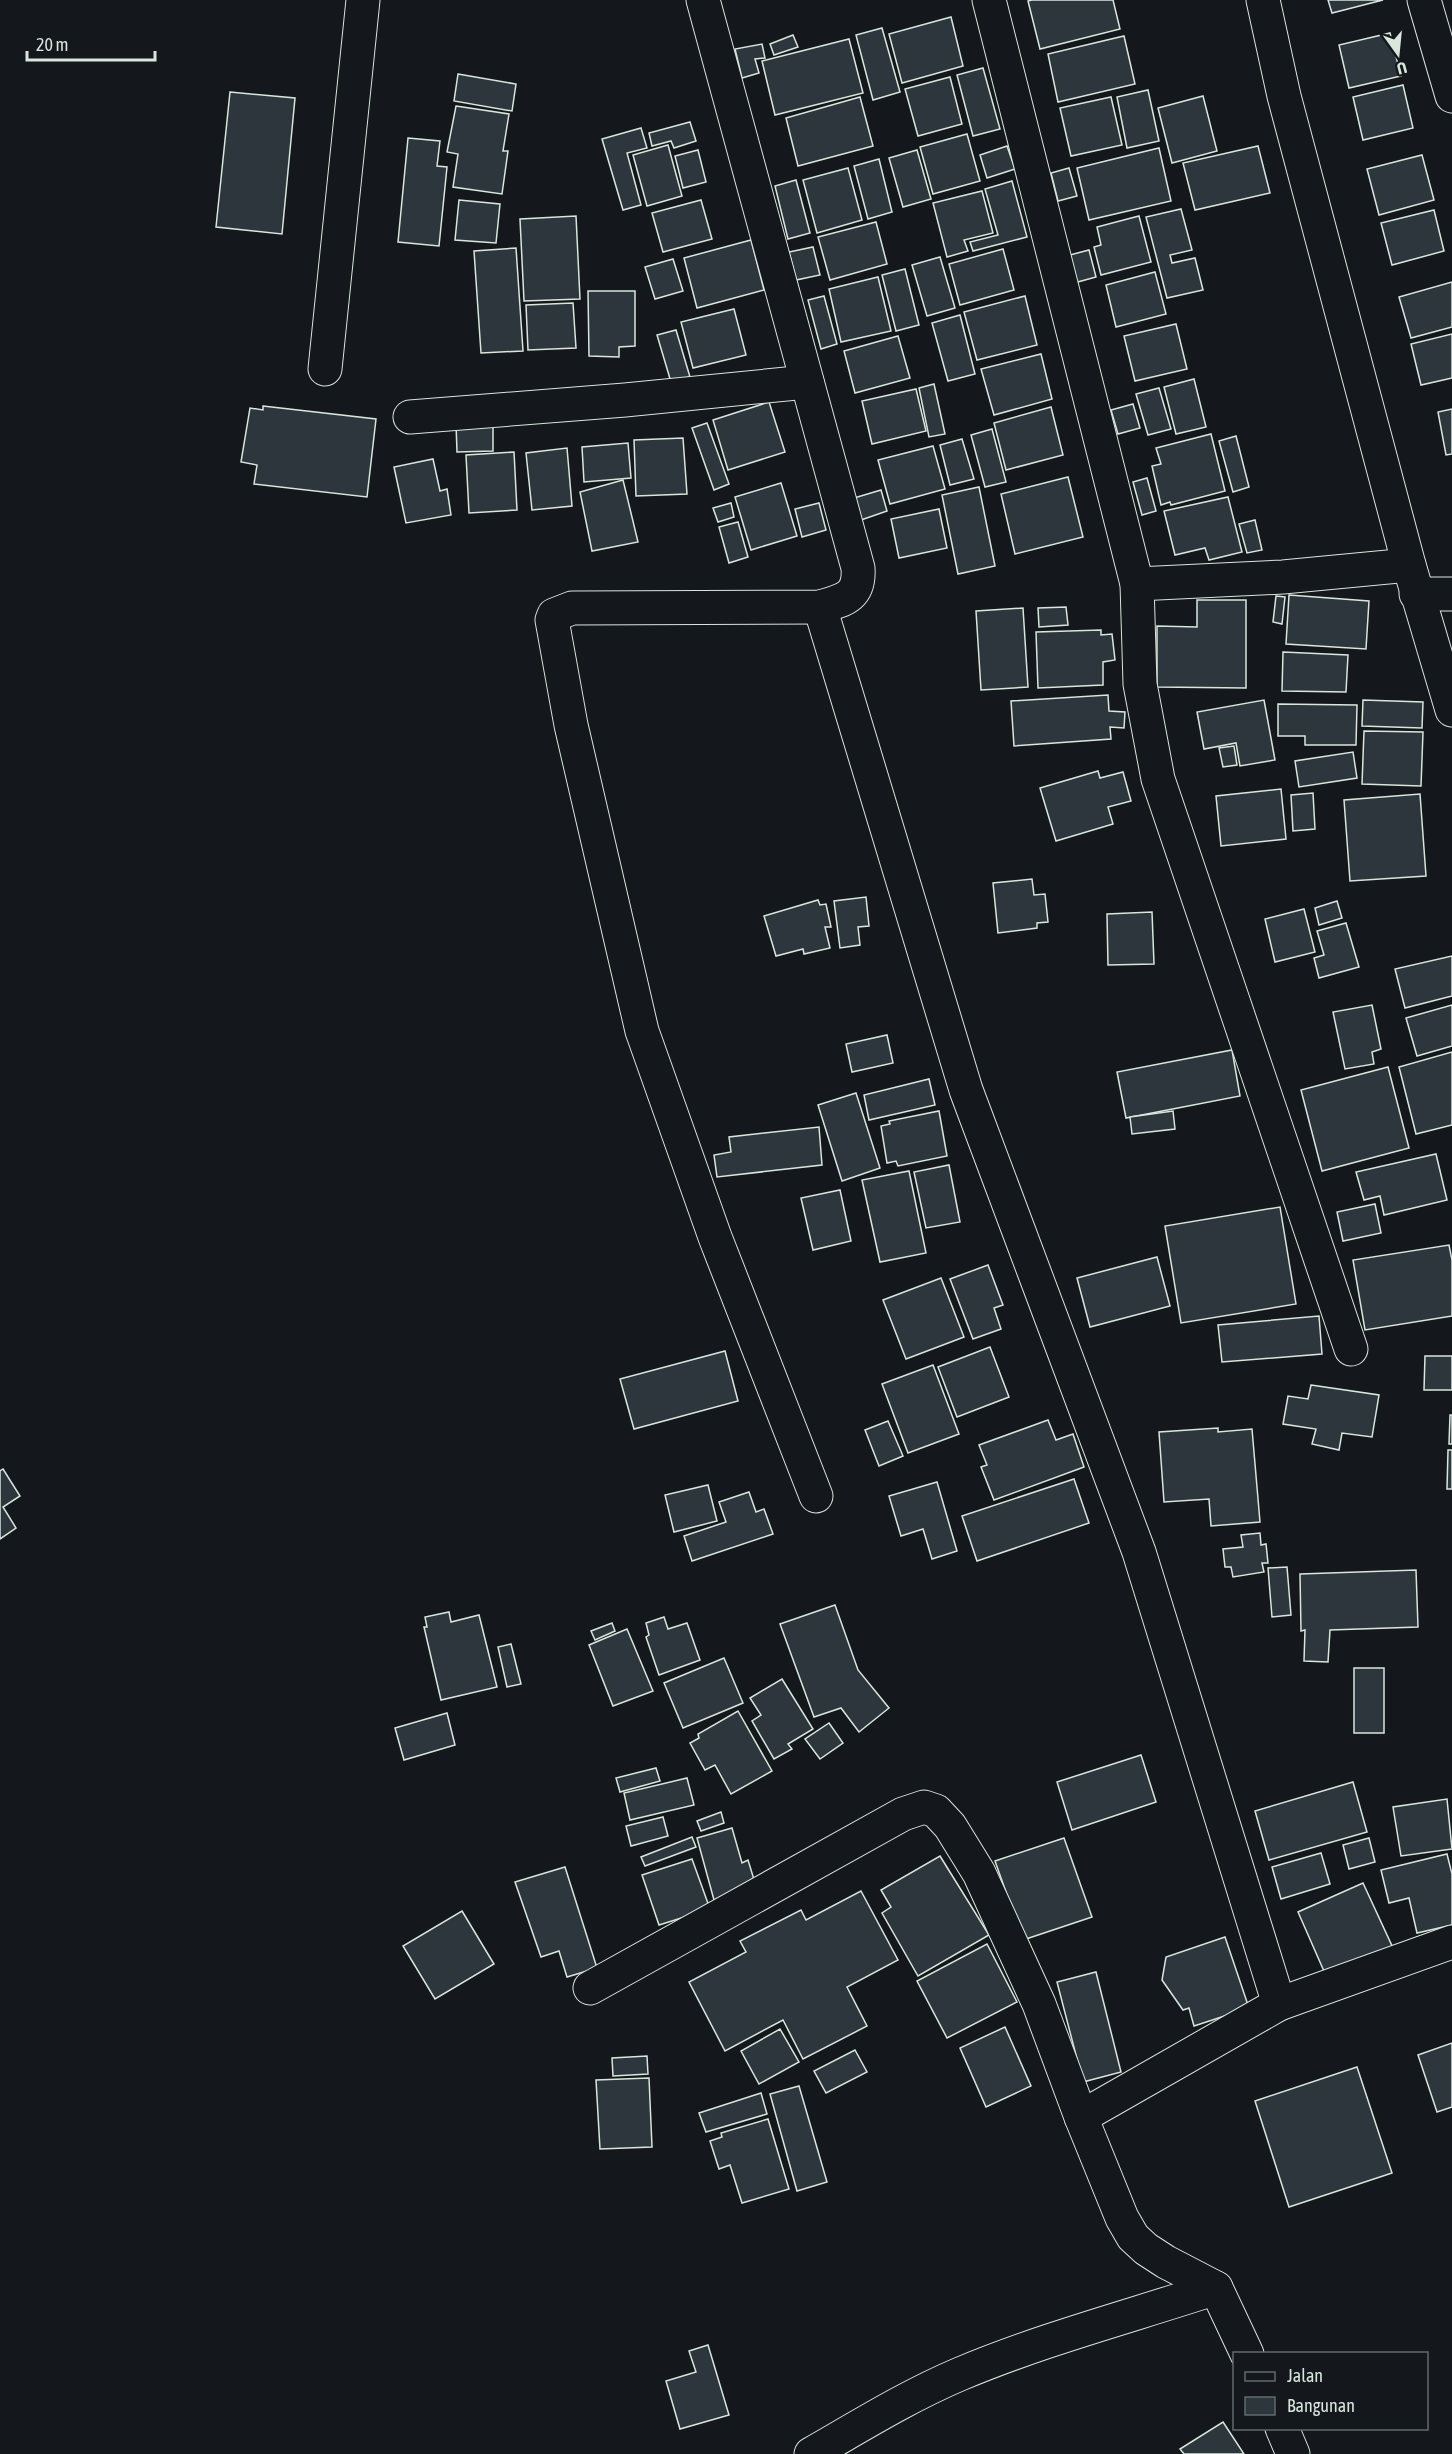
<svg xmlns="http://www.w3.org/2000/svg" width="1452" height="2454" viewBox="0 0 1452 2454" font-family="'Asap Condensed',sans-serif">
<rect width="100%" height="100%" fill="#14181c"/>
<g fill="#2c363c" stroke="#d8e6dc" stroke-width="1.5">
<polygon points="1032,0 1113,0 1120,29 1040,49 1028,1"/>
<polygon points="1328,0 1383,0 1332,13"/>
<polygon points="951,17 963,66 902,83 889,34"/>
<polygon points="882,28 900,92 873,100 856,35"/>
<polygon points="1390,33 1401,76 1349,88 1339,45"/>
<polygon points="793,35 798,47 774,55 770,44"/>
<polygon points="1124,36 1135,84 1058,102 1048,54"/>
<polygon points="849,39 863,93 775,115 762,61"/>
<polygon points="762,44 765,58 755,59 759,73 742,78 735,49"/>
<polygon points="983,68 1000,129 973,136 957,75"/>
<polygon points="458,74 516,84 512,111 454,101"/>
<polygon points="950,77 962,124 918,136 905,89"/>
<polygon points="1403,85 1413,128 1363,140 1353,97"/>
<polygon points="1148,90 1159,141 1127,148 1117,97"/>
<polygon points="230,92 295,98 282,234 216,227"/>
<polygon points="1203,96 1217,151 1172,163 1158,108"/>
<polygon points="860,97 873,146 798,166 786,118"/>
<polygon points="1111,97 1122,145 1071,156 1060,108"/>
<polygon points="456,106 509,114 503,151 508,151 502,194 453,187 458,154 447,152"/>
<polygon points="690,122 696,141 674,148 671,141 652,146 649,133"/>
<polygon points="641,128 647,148 627,153 641,205 623,210 602,139"/>
<polygon points="967,134 980,181 933,194 920,147"/>
<polygon points="408,138 440,141 437,166 447,167 439,246 398,242"/>
<polygon points="668,145 682,196 647,206 633,155"/>
<polygon points="1007,146 1015,169 987,178 980,155"/>
<polygon points="1258,146 1270,193 1195,210 1183,163"/>
<polygon points="1159,148 1171,201 1089,220 1077,168"/>
<polygon points="698,150 706,182 683,188 675,156"/>
<polygon points="917,150 931,199 903,207 889,158"/>
<polygon points="1422,155 1434,200 1379,215 1367,169"/>
<polygon points="879,159 892,212 868,219 854,166"/>
<polygon points="848,168 862,220 817,233 803,180"/>
<polygon points="1069,168 1077,196 1058,201 1051,173"/>
<polygon points="796,180 810,233 788,239 775,186"/>
<polygon points="1012,181 1027,237 973,251 970,242 998,235 985,189"/>
<polygon points="982,191 993,233 964,240 968,251 947,257 933,203"/>
<polygon points="459,200 500,204 496,243 455,240"/>
<polygon points="701,200 712,239 663,252 652,213"/>
<polygon points="1181,209 1192,250 1170,255 1172,263 1195,258 1203,290 1167,298 1146,217"/>
<polygon points="1434,210 1444,251 1392,265 1381,223"/>
<polygon points="576,216 580,299 524,301 520,219"/>
<polygon points="1139,216 1151,262 1101,275 1094,247 1101,245 1097,227"/>
<polygon points="876,222 887,264 830,280 818,237"/>
<polygon points="751,240 764,290 697,308 684,258"/>
<polygon points="813,247 820,275 796,280 789,252"/>
<polygon points="516,248 523,351 481,353 474,251"/>
<polygon points="1003,249 1014,290 960,305 949,264"/>
<polygon points="1089,250 1096,277 1074,283 1066,256"/>
<polygon points="940,257 955,308 927,316 912,265"/>
<polygon points="673,259 683,291 655,299 645,267"/>
<polygon points="905,269 919,325 896,331 882,275"/>
<polygon points="1155,272 1166,314 1116,327 1106,285"/>
<polygon points="878,277 891,331 841,342 829,289"/>
<polygon points="1452,282 1452,327 1411,338 1399,297"/>
<polygon points="588,291 635,291 635,346 619,347 619,357 589,356"/>
<polygon points="824,296 837,344 821,349 808,300"/>
<polygon points="1025,296 1037,345 977,360 964,312"/>
<polygon points="573,303 576,348 528,350 526,305"/>
<polygon points="734,309 746,355 693,368 681,322"/>
<polygon points="960,315 975,374 948,381 932,323"/>
<polygon points="1176,324 1187,369 1135,381 1124,336"/>
<polygon points="676,330 690,377 671,382 657,335"/>
<polygon points="1452,334 1452,378 1421,385 1411,344"/>
<polygon points="898,336 910,378 855,393 844,351"/>
<polygon points="1041,354 1052,399 994,415 981,369"/>
<polygon points="1194,379 1206,427 1176,434 1164,387"/>
<polygon points="934,384 945,434 929,437 919,388"/>
<polygon points="1159,388 1171,429 1148,435 1136,394"/>
<polygon points="916,389 926,431 872,444 862,401"/>
<polygon points="769,402 785,452 728,470 713,420"/>
<polygon points="1133,404 1140,428 1118,434 1111,410"/>
<polygon points="263,406 376,419 367,497 254,484 257,465 241,462 250,408 263,410"/>
<polygon points="1051,407 1063,455 1006,470 994,423"/>
<polygon points="1452,409 1452,454 1446,455 1438,412"/>
<polygon points="493,423 493,451 457,452 456,424"/>
<polygon points="707,423 729,484 714,490 692,428"/>
<polygon points="992,429 1006,482 985,487 971,435"/>
<polygon points="1211,434 1225,491 1171,505 1170,502 1161,505 1152,466 1161,464 1156,448"/>
<polygon points="1236,436 1249,487 1233,492 1219,441"/>
<polygon points="683,438 687,494 636,496 634,440"/>
<polygon points="962,439 974,479 950,485 940,445"/>
<polygon points="628,443 631,478 584,482 582,447"/>
<polygon points="933,446 945,489 890,504 878,460"/>
<polygon points="567,448 572,506 532,510 526,453"/>
<polygon points="514,452 517,510 469,513 466,455"/>
<polygon points="433,459 440,491 447,489 451,515 406,523 394,467"/>
<polygon points="1068,477 1083,537 1015,554 1001,494"/>
<polygon points="1147,478 1156,511 1142,515 1133,482"/>
<polygon points="623,480 638,542 592,551 580,492"/>
<polygon points="781,483 797,536 751,550 735,497"/>
<polygon points="979,487 995,566 958,574 942,495"/>
<polygon points="881,490 887,511 861,520 854,498"/>
<polygon points="1228,497 1242,552 1209,560 1205,548 1175,555 1164,511"/>
<polygon points="731,503 734,517 718,522 713,508"/>
<polygon points="819,503 826,530 802,537 795,509"/>
<polygon points="939,509 947,548 899,558 891,519"/>
<polygon points="1255,520 1262,550 1247,553 1239,524"/>
<polygon points="738,522 748,557 729,563 719,527"/>
<polygon points="1289,595 1369,601 1366,649 1286,644"/>
<polygon points="1276,596 1285,597 1282,624 1273,622"/>
<polygon points="1197,600 1246,600 1246,688 1157,687 1157,626 1197,627"/>
<polygon points="1066,607 1068,625 1039,627 1038,608"/>
<polygon points="1023,608 1028,687 981,690 976,611"/>
<polygon points="1101,630 1101,635 1112,634 1115,660 1103,662 1103,685 1038,688 1036,632"/>
<polygon points="1283,652 1348,655 1346,692 1282,691"/>
<polygon points="1108,695 1109,711 1125,712 1124,728 1110,727 1111,739 1014,746 1011,701"/>
<polygon points="1264,700 1275,760 1240,766 1236,743 1204,749 1197,712"/>
<polygon points="1363,700 1423,702 1422,728 1362,726"/>
<polygon points="1278,704 1357,705 1356,745 1305,745 1305,736 1278,736"/>
<polygon points="1364,731 1423,732 1421,786 1362,784"/>
<polygon points="1234,746 1237,765 1223,767 1219,748"/>
<polygon points="1353,752 1357,778 1299,787 1295,761"/>
<polygon points="1098,771 1100,778 1123,772 1131,801 1108,807 1113,824 1056,841 1040,788"/>
<polygon points="1281,789 1286,839 1221,846 1216,796"/>
<polygon points="1313,793 1315,829 1293,831 1291,795"/>
<polygon points="1420,794 1426,876 1350,881 1344,800"/>
<polygon points="1032,879 1034,895 1045,894 1048,922 1037,923 1037,928 998,933 993,883"/>
<polygon points="866,897 869,926 858,927 860,945 840,948 834,901"/>
<polygon points="818,900 820,905 826,904 831,927 825,927 830,948 804,954 803,949 776,956 764,916"/>
<polygon points="1337,901 1342,918 1319,925 1315,908"/>
<polygon points="1304,909 1315,952 1275,962 1265,919"/>
<polygon points="1152,912 1154,964 1108,965 1107,914"/>
<polygon points="1346,923 1359,967 1319,978 1314,958 1324,955 1317,931"/>
<polygon points="1452,956 1452,996 1405,1008 1395,969"/>
<polygon points="1372,1005 1381,1049 1372,1052 1374,1064 1345,1069 1333,1012"/>
<polygon points="1452,1005 1452,1046 1417,1056 1406,1018"/>
<polygon points="887,1035 893,1063 852,1072 846,1044"/>
<polygon points="1232,1050 1240,1096 1126,1118 1117,1072"/>
<polygon points="1452,1052 1452,1125 1416,1134 1399,1067"/>
<polygon points="1388,1067 1409,1148 1322,1171 1301,1090"/>
<polygon points="929,1079 935,1105 869,1120 864,1095"/>
<polygon points="856,1093 880,1168 842,1181 818,1105"/>
<polygon points="939,1111 947,1156 898,1166 896,1161 887,1163 881,1126 890,1124 889,1121"/>
<polygon points="1173,1111 1175,1129 1132,1134 1130,1117"/>
<polygon points="819,1127 822,1165 717,1177 714,1155 731,1152 729,1137"/>
<polygon points="1436,1154 1447,1200 1384,1215 1380,1196 1364,1200 1356,1172"/>
<polygon points="949,1165 960,1222 926,1228 914,1172"/>
<polygon points="909,1171 926,1253 880,1262 862,1180"/>
<polygon points="840,1190 851,1241 813,1250 801,1198"/>
<polygon points="1375,1204 1381,1233 1343,1241 1337,1212"/>
<polygon points="1280,1207 1296,1304 1181,1323 1165,1226"/>
<polygon points="1449,1245 1452,1260 1452,1316 1365,1330 1353,1260"/>
<polygon points="1157,1257 1170,1306 1090,1327 1077,1278"/>
<polygon points="988,1265 1003,1305 994,1308 1001,1329 973,1339 950,1279"/>
<polygon points="941,1278 964,1337 906,1359 883,1300"/>
<polygon points="1319,1316 1322,1354 1222,1362 1218,1325"/>
<polygon points="990,1347 1009,1397 957,1417 938,1367"/>
<polygon points="725,1351 738,1401 634,1429 620,1379"/>
<polygon points="1425,1356 1452,1356 1452,1390 1424,1390"/>
<polygon points="933,1365 959,1434 908,1453 882,1384"/>
<polygon points="1311,1385 1379,1395 1372,1437 1342,1433 1339,1450 1312,1444 1316,1429 1283,1424 1288,1396 1308,1399"/>
<polygon points="1450,1415 1452,1415 1452,1444 1449,1444"/>
<polygon points="1048,1420 1056,1440 1073,1434 1084,1467 994,1500 981,1467 987,1465 979,1445"/>
<polygon points="888,1421 903,1456 879,1466 865,1430"/>
<polygon points="1218,1428 1218,1432 1252,1429 1260,1522 1211,1526 1209,1499 1164,1502 1159,1432"/>
<polygon points="1448,1450 1452,1450 1452,1489 1447,1489"/>
<polygon points="3,1469 20,1496 3,1507 16,1528 0,1539 0,1471"/>
<polygon points="1074,1479 1089,1523 977,1561 962,1516"/>
<polygon points="937,1482 957,1551 932,1559 923,1529 901,1536 889,1496"/>
<polygon points="708,1485 717,1521 674,1532 665,1495"/>
<polygon points="749,1492 756,1512 764,1509 773,1534 692,1561 684,1536 726,1522 719,1502"/>
<polygon points="1260,1533 1261,1545 1266,1544 1268,1563 1262,1563 1264,1572 1233,1577 1231,1567 1225,1567 1223,1549 1243,1547 1241,1535"/>
<polygon points="1287,1567 1291,1615 1272,1617 1268,1568"/>
<polygon points="1416,1570 1418,1627 1330,1630 1328,1662 1304,1661 1305,1630 1301,1631 1300,1574"/>
<polygon points="835,1605 858,1670 889,1708 859,1732 841,1708 814,1717 780,1624"/>
<polygon points="449,1612 451,1622 479,1615 497,1687 441,1700 424,1627 427,1627 425,1617"/>
<polygon points="664,1617 668,1629 687,1623 700,1660 659,1675 646,1637 649,1635 646,1623"/>
<polygon points="612,1623 615,1631 595,1640 591,1631"/>
<polygon points="627,1629 653,1691 613,1706 589,1645"/>
<polygon points="511,1644 521,1684 507,1687 498,1647"/>
<polygon points="724,1658 743,1703 683,1728 664,1683"/>
<rect x="1354" y="1668" width="30" height="65"/>
<polygon points="782,1679 813,1729 788,1744 792,1749 774,1759 752,1721 761,1715 750,1698"/>
<polygon points="738,1711 772,1771 731,1794 715,1765 705,1770 690,1743 699,1738 698,1734"/>
<polygon points="447,1713 455,1745 404,1760 395,1728"/>
<polygon points="829,1723 843,1743 820,1759 805,1739"/>
<polygon points="1141,1755 1156,1802 1072,1830 1057,1782"/>
<polygon points="656,1768 660,1781 620,1792 616,1778"/>
<polygon points="687,1778 694,1805 630,1820 624,1793"/>
<polygon points="1353,1782 1367,1832 1269,1860 1255,1811"/>
<polygon points="1447,1799 1452,1849 1401,1856 1393,1807"/>
<polygon points="721,1812 724,1823 701,1831 697,1821"/>
<polygon points="663,1817 668,1836 631,1846 626,1826"/>
<polygon points="732,1828 742,1863 748,1860 756,1886 714,1900 697,1838"/>
<polygon points="692,1837 696,1847 645,1866 641,1857"/>
<polygon points="1064,1838 1092,1917 1023,1940 995,1861"/>
<polygon points="1369,1838 1375,1862 1349,1869 1343,1845"/>
<polygon points="1321,1853 1330,1884 1281,1899 1272,1867"/>
<polygon points="1447,1854 1452,1874 1452,1925 1417,1933 1409,1898 1389,1903 1381,1870"/>
<polygon points="940,1856 989,1935 918,1976 882,1913 891,1907 881,1890"/>
<polygon points="692,1859 710,1909 659,1925 642,1875"/>
<polygon points="565,1867 597,1968 567,1977 559,1951 541,1957 515,1882"/>
<polygon points="1363,1883 1393,1948 1327,1978 1298,1912"/>
<polygon points="861,1891 898,1960 847,1987 867,2026 803,2059 783,2020 725,2051 689,1982 746,1952 740,1941 801,1910 806,1920"/>
<polygon points="462,1911 494,1964 435,1999 403,1946"/>
<polygon points="1225,1937 1249,2008 1194,2026 1189,2008 1183,2010 1162,1980 1166,1957"/>
<polygon points="987,1944 1017,2002 947,2038 917,1981"/>
<polygon points="1096,1972 1121,2072 1083,2082 1057,1982"/>
<polygon points="1005,2027 1031,2086 986,2107 960,2048"/>
<polygon points="780,2029 799,2062 759,2084 741,2051"/>
<polygon points="1452,2043 1452,2107 1437,2112 1418,2055"/>
<polygon points="855,2050 867,2072 826,2093 814,2071"/>
<polygon points="647,2056 648,2074 613,2076 612,2058"/>
<polygon points="1357,2067 1392,2173 1289,2207 1255,2101"/>
<polygon points="649,2078 652,2147 600,2149 596,2080"/>
<polygon points="799,2086 827,2182 797,2191 770,2094"/>
<polygon points="761,2093 767,2114 706,2132 699,2113"/>
<polygon points="768,2119 789,2189 742,2203 730,2165 719,2169 710,2141 722,2137 721,2133"/>
<polygon points="708,2345 729,2415 680,2429 666,2381 696,2372 689,2351"/>
<polygon points="1223,2422 1244,2454 1184,2454 1180,2449"/>
</g>
<g fill="none" stroke-linecap="round" stroke-linejoin="round">
<g stroke="#d8e6dc" stroke-width="35">
<g id="minor">
<path d="M703 0 858 568C860 597 844 600 820 607L572 608 554 615 552 620 571 725 642 1031 715 1237 816 1496"/>
<polyline points="989,0 1137,584 1140,684 1158,779 1351,1349"/>
<polyline points="1263,0 1284,96 1409,565 1452,710"/>
<polyline points="1424,0 1452,96"/>
<polyline points="325,369 363,0"/>
<polyline points="410,417 625,400 807,382"/>
<polyline points="1137,584 1283,577 1409,565"/>
<polyline points="1416,594 1452,594"/>
<polyline points="820,607 966,1090 1139,1552 1279,2004"/>
<polyline points="590,1988 903,1814 924,1807 936,1811 950,1826 979,1873 1039,2004 1081,2117 1122,2218 1133,2237 1146,2249 1166,2262 1216,2288 1247,2354"/>
<polyline points="1081,2117 1279,2004 1452,1942"/>
<polyline points="1282,2428 1293,2454"/>
<path d="M811 2454C860 2426 908 2396 960 2374 1043 2339 1131 2316 1216 2288"/>
</g>
</g>
<use href="#minor" stroke="#14181c" stroke-width="33"/>
</g>
<rect x="1233" y="2352" width="195" height="78" fill="#14181c" stroke="#626a69" stroke-width="1.5"/>
<rect x="1245" y="2372" width="30" height="9" fill="#14181c" stroke="#626a69" stroke-width="1.5"/>
<text x="1287" y="2382" font-size="18" fill="#d8e6dc">Jalan</text>
<rect x="1245" y="2397" width="30" height="18" fill="#2c363c" stroke="#626a69" stroke-width="1.5"/>
<text x="1287" y="2412" font-size="18" fill="#d8e6dc">Bangunan</text>
<g transform="translate(1398 54) rotate(165)" stroke="#14181c" stroke-width="4.5" paint-order="stroke">
<path d="M0-4.5L10 22L0 15L-10 22Z" fill="#d8e6dc"/>
<text y="-9" font-size="16" font-weight="bold" text-anchor="middle" fill="#d8e6dc">U</text>
</g>
<path d="M27 51v9h128v-9" fill="none" stroke="#d8e6dc" stroke-width="3"/>
<text x="36" y="51" font-size="18" fill="#d8e6dc" stroke="#14181c" stroke-width="4.5" paint-order="stroke">20 m</text>
</svg>
